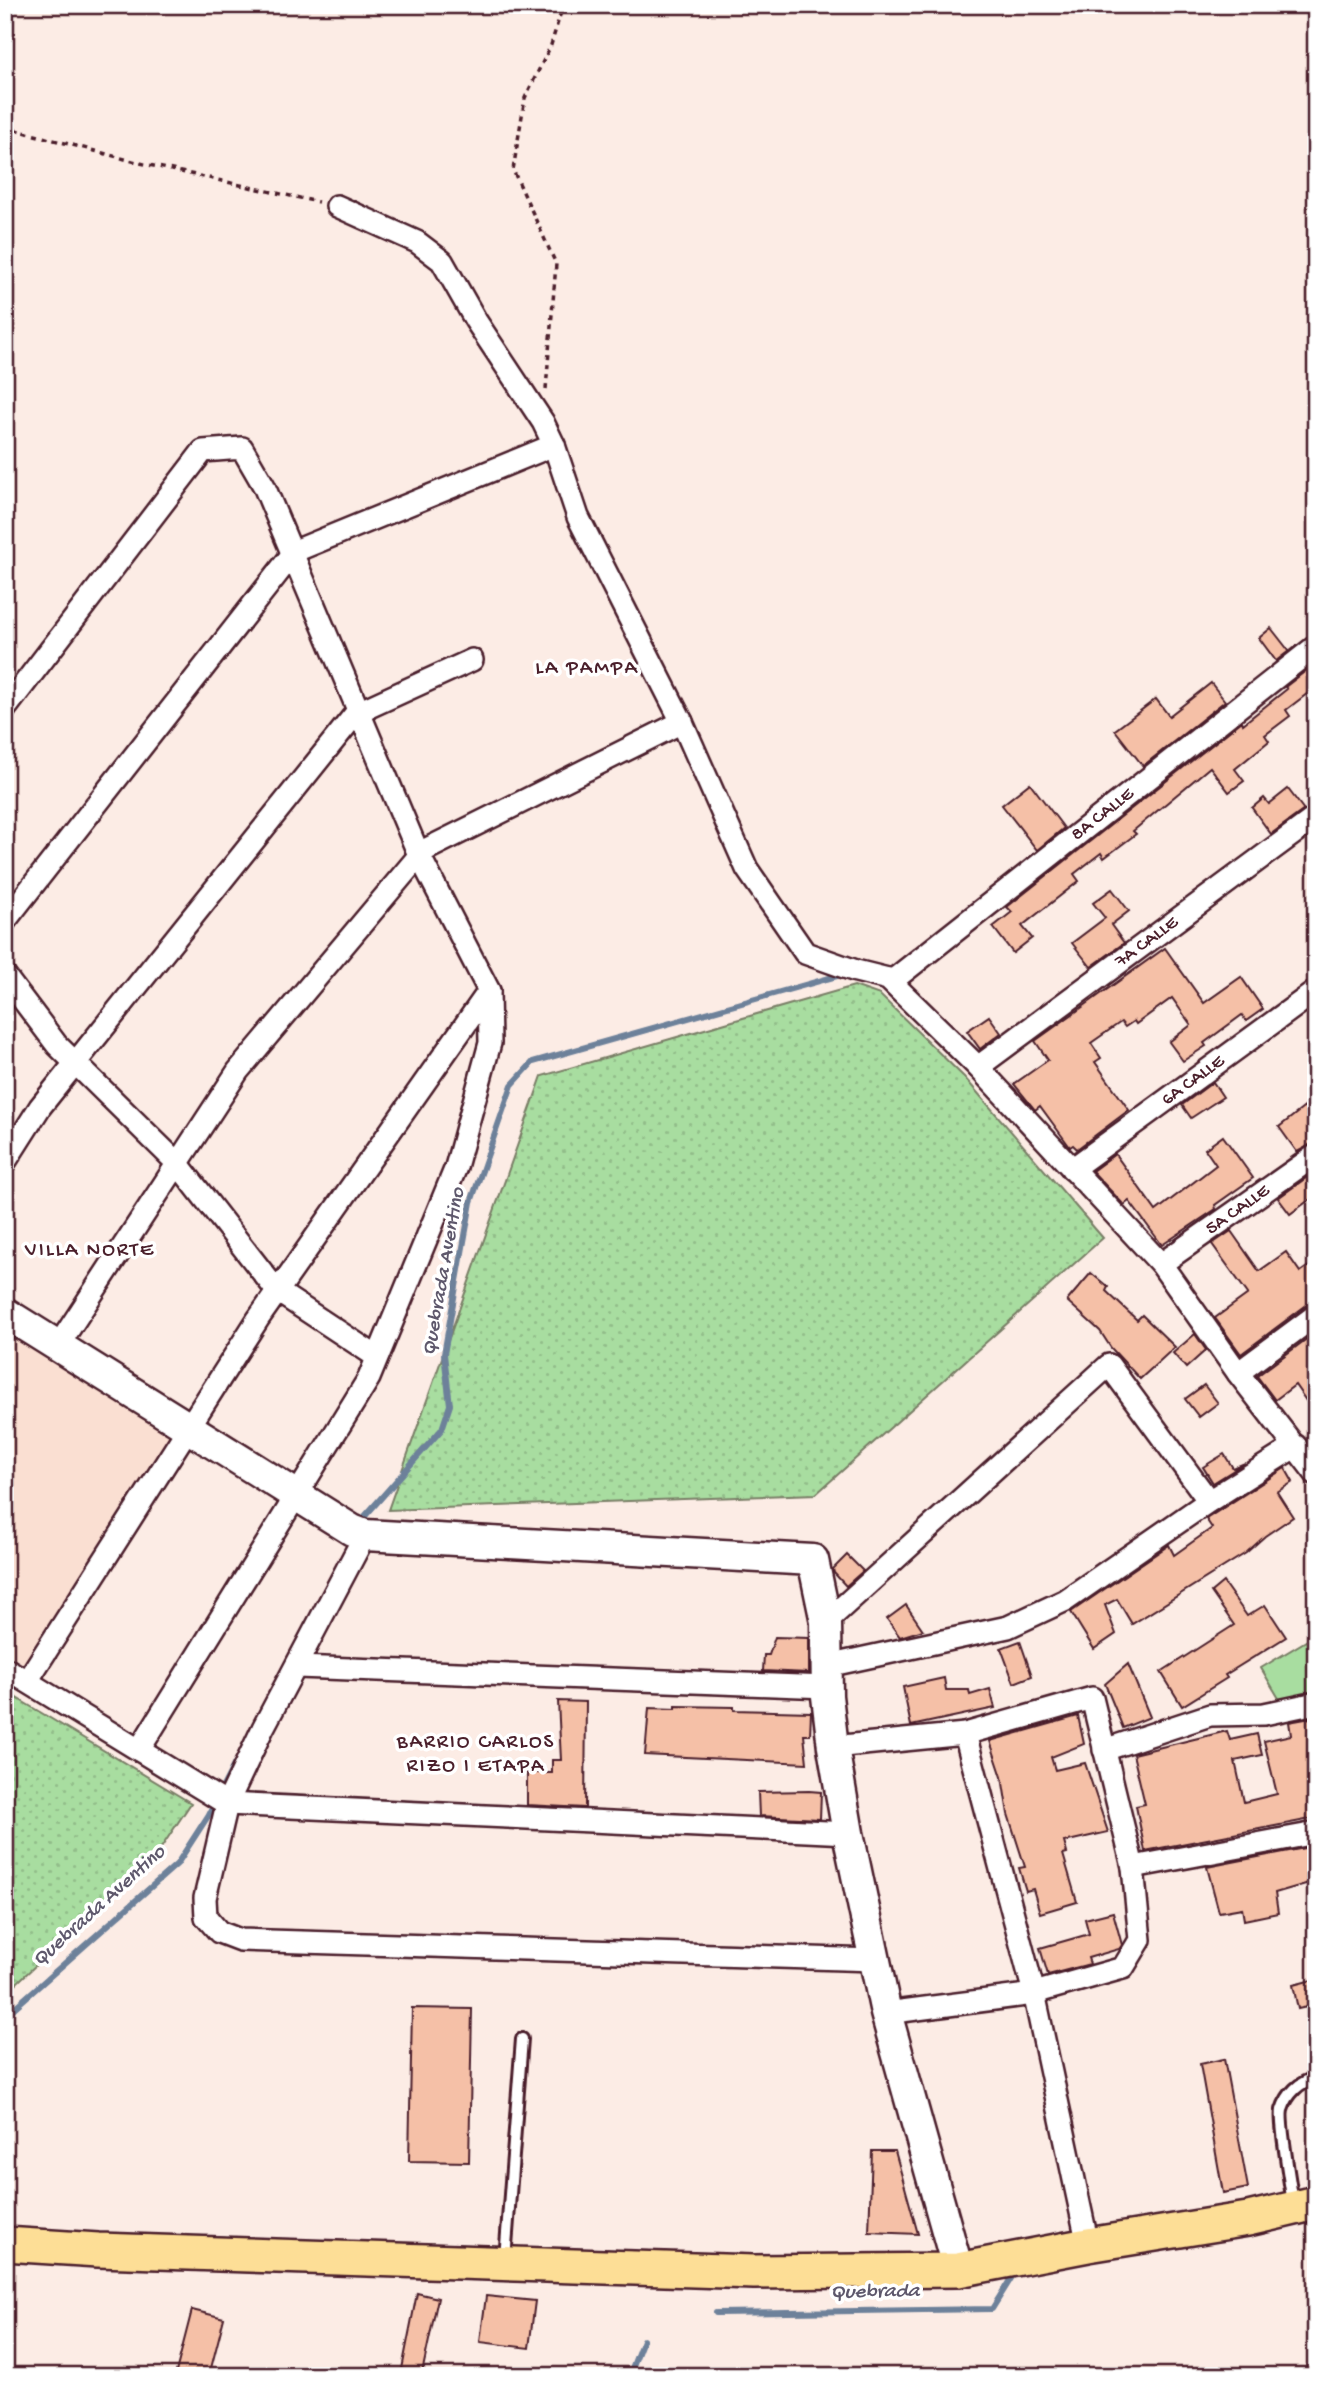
<svg xmlns="http://www.w3.org/2000/svg" width="1321" height="2381" viewBox="0 0 1321 2381" font-family="'Gochi Hand',sans-serif">
<defs>
<pattern id="green-dots" width="8" height="8" patternUnits="userSpaceOnUse" patternTransform="scale(1.75)"><rect width="8" height="8" fill="#a8dda0"/><path d="M2 2h.1M6 6h.1" fill="none" stroke="#92bd8a" stroke-width="1.8" stroke-linecap="round"/></pattern>
</defs>
<rect width="100%" height="100%" fill="#fcece5"/>
<filter id="ink" filterUnits="userSpaceOnUse"><feTurbulence type="fractalNoise" baseFrequency=".0143" numOctaves="2"/><feDisplacementMap in="SourceGraphic" scale="14" xChannelSelector="R" yChannelSelector="G"/><feConvolveMatrix kernelMatrix="1 2 1 2 8 2 1 2 1" color-interpolation-filters="sRGB"/></filter>
<g filter="url(#ink)">
<polygon fill="#fadfd2" points="5,1326 176,1430 24,1664 5,1652"/>
<g fill="url(#green-dots)" stroke="#797e66" stroke-width="2">
<polygon points="854,986 880,995 964,1077 1103,1238 816,1494 388,1510 542,1076"/>
<polygon points="5,1691 191,1803 161,1848 5,1994"/>
</g>
<polygon fill="#a8dda0" stroke="#797e66" stroke-width="2" points="1316,1635 1316,1688 1284,1707 1261,1668"/>
<g fill="none" stroke-linecap="round" stroke-linejoin="round">
<g stroke="#6d819a" stroke-width="6">
<polyline points="358,1524 442,1429 450,1405 444,1354 471,1202 512,1085 533,1062 844,974"/>
<polyline points="5,2016 177,1864 208,1816 235,1763"/>
<polyline points="716,2313 992,2309 1015,2272"/>
<polyline points="629,2376 643,2340"/>
</g>
</g>
<g fill="#f5c0a7" stroke="#4a1f2b" stroke-width="2">
<polygon points="1271,628 1289,651 1276,661 1259,638"/>
<polygon points="1316,663 1316,687 1286,710 1290,716 1265,735 1269,741 1235,769 1244,781 1229,792 1210,767 1133,831 1136,834 1104,858 1101,853 1074,874 1079,881 1022,926 1032,938 1013,953 993,927 1012,912 1007,907 1242,721 1243,724 1287,689 1285,687"/>
<polygon points="1211,683 1225,701 1143,766 1115,730 1156,699 1169,716"/>
<polygon points="1030,783 1064,828 1037,850 1002,805"/>
<polygon points="1288,789 1304,810 1271,834 1252,808 1264,798 1269,804"/>
<polygon points="1112,889 1129,911 1111,925 1124,943 1091,967 1072,943 1105,918 1093,903"/>
<polygon points="1165,948 1204,1003 1241,977 1263,1009 1246,1021 1242,1015 1204,1043 1206,1046 1183,1061 1169,1042 1191,1025 1172,998 1136,1024 1134,1021 1125,1027 1121,1022 1091,1043 1101,1058 1095,1062 1129,1110 1077,1149 1073,1145 1070,1147 1040,1106 1035,1110 1014,1084 1048,1060 1035,1041"/>
<polygon points="989,1016 1001,1033 980,1049 967,1031"/>
<polygon points="1213,1082 1223,1097 1191,1118 1182,1105"/>
<polygon points="1316,1098 1316,1142 1297,1152 1279,1127"/>
<polygon points="1223,1136 1253,1178 1215,1205 1216,1209 1162,1245 1129,1201 1124,1205 1092,1171 1115,1154 1156,1211 1216,1165 1205,1149"/>
<polygon points="1316,1171 1316,1195 1290,1214 1278,1198"/>
<polygon points="1231,1231 1259,1271 1286,1252 1300,1272 1316,1261 1316,1302 1308,1304 1241,1354 1215,1318 1248,1294 1212,1244"/>
<polygon points="1091,1273 1108,1287 1106,1291 1137,1320 1142,1315 1175,1347 1140,1379 1111,1348 1100,1331 1067,1301"/>
<polygon points="1316,1332 1316,1415 1295,1385 1275,1400 1257,1376"/>
<polygon points="1195,1334 1206,1350 1186,1368 1173,1353"/>
<polygon points="1204,1385 1218,1403 1199,1417 1185,1399"/>
<polygon points="1224,1454 1233,1468 1245,1463 1213,1483 1203,1467"/>
<polygon points="1285,1468 1293,1482 1277,1492 1293,1517 1265,1536 1246,1553 1132,1624 1117,1599 1105,1605 1116,1634 1094,1649 1071,1612 1169,1545 1174,1555 1212,1528 1206,1519"/>
<polygon points="847,1555 863,1571 846,1586 834,1573 833,1569"/>
<polygon points="1223,1582 1247,1616 1265,1605 1286,1637 1225,1675 1227,1678 1182,1706 1161,1672 1234,1625 1211,1592"/>
<polygon points="906,1605 923,1630 900,1637 887,1619"/>
<polygon points="775,1637 809,1638 809,1673 763,1671 764,1655 769,1655"/>
<polygon points="1020,1641 1032,1676 1014,1683 1001,1648"/>
<polygon points="1128,1664 1150,1717 1123,1728 1105,1684"/>
<polygon points="944,1678 946,1690 969,1690 970,1695 990,1689 995,1708 911,1726 903,1687"/>
<polygon points="558,1701 586,1702 585,1808 527,1805 527,1773 552,1773 552,1760 561,1760"/>
<polygon points="676,1706 734,1707 734,1710 811,1712 810,1735 804,1735 807,1763 645,1755 649,1708 676,1709"/>
<polygon points="1078,1716 1084,1744 1051,1757 1055,1770 1085,1763 1108,1832 1064,1842 1067,1853 1063,1854 1077,1902 1040,1913 1033,1889 1026,1891 1019,1868 1025,1867 1008,1814 1002,1777 990,1741"/>
<polygon points="1316,1717 1316,1818 1145,1851 1136,1806 1145,1804 1133,1754 1227,1731 1230,1740 1257,1734 1262,1755 1235,1761 1244,1802 1277,1794 1264,1741 1291,1735 1289,1722"/>
<polygon points="809,1791 821,1792 820,1819 759,1816 758,1792"/>
<polygon points="1310,1847 1316,1867 1316,1881 1275,1893 1278,1913 1244,1920 1242,1908 1219,1912 1207,1867"/>
<polygon points="1113,1912 1122,1945 1119,1949 1088,1958 1090,1964 1048,1975 1040,1948 1089,1934 1085,1919"/>
<polygon points="1316,1979 1316,2005 1298,2009 1293,1985"/>
<polygon points="412,2008 472,2009 469,2162 409,2161"/>
<polygon points="1224,2059 1248,2188 1223,2193 1200,2064"/>
<polygon points="872,2151 895,2151 918,2234 869,2232"/>
<polygon points="417,2293 438,2298 422,2373 402,2369"/>
<polygon points="486,2296 535,2301 529,2348 480,2342"/>
<polygon points="192,2310 224,2318 209,2376 175,2376"/>
</g>
<g fill="none" stroke-linecap="round" stroke-linejoin="round">
<g stroke="#4a1f2b" stroke-width="16">
<g id="lane">
<path d="M1293 2204C1291 2187 1279 2122 1282 2110 1287 2094 1300 2081 1316 2078"/>
<polyline points="505,2259 522,2039"/>
</g>
</g>
<g stroke="#4a1f2b" stroke-width="26">
<g id="street">
<polyline points="337,206 417,242 442,261 476,321 543,422 554,445 578,517 682,722 747,869 805,953 856,971 888,979 978,1067 1161,1264 1238,1373 1316,1474"/>
<polyline points="5,709 203,451 242,448 264,486 419,855 489,991 490,1043 456,1167 369,1378 139,1750"/>
<polyline points="5,921 295,551 554,445"/>
<polyline points="5,976 57,1045 178,1164 277,1291 377,1357"/>
<path id="s1" d="M888 979 892 981 1316 646"/>
<path id="s2" d="M978 1067 1316 817"/>
<polyline points="5,1162 40,1107 356,713 472,660"/>
<path id="s3" d="M1072 1169 1316 991"/>
<path id="s4" d="M1161 1264 1316 1155"/>
<polyline points="58,1346 238,1071 423,851 682,722"/>
<polyline points="1238,1373 1316,1315"/>
<polyline points="365,1535 263,1728 227,1804 205,1898 206,1917 219,1932 240,1940 875,1960"/>
<polyline points="826,1622 1109,1365 1209,1501"/>
<polyline points="827,1666 1008,1627 1066,1600 1209,1501 1296,1446"/>
<polyline points="297,1667 827,1687"/>
<polyline points="5,1668 227,1804 848,1833"/>
<polyline points="27,1681 258,1319 489,991"/>
<polyline points="965,1734 1034,1993 1088,2245"/>
<polyline points="833,1747 965,1734 1092,1698 1133,1867 1140,1940 1123,1968 1034,1993"/>
<polyline points="1104,1750 1210,1715 1264,1714 1316,1703"/>
<polyline points="1133,1867 1316,1833"/>
<polyline points="886,2013 1034,1994"/>
</g>
</g>
<g stroke="#4a1f2b" stroke-width="35">
<polyline id="secondary" points="5,1313 352,1530 365,1535 813,1560 826,1622 827,1696 833,1747 848,1833 886,2013 958,2270"/>
</g>
<g stroke="#4a1f2b" stroke-width="38">
<polyline id="primary" points="5,2244 98,2250 754,2272 958,2270 1088,2245 1248,2219 1316,2203"/>
</g>
<g stroke="#4a1f2b" stroke-width="3.5" stroke-dasharray="5 5" stroke-linecap="butt">
<polyline points="5,127 140,163 318,202"/>
<polyline points="546,389 556,264 513,170 525,98 551,45 563,5"/>
</g>
<use href="#lane" stroke="#fff" stroke-width="10"/>
<use href="#street" stroke="#fff" stroke-width="21"/>
<use href="#secondary" stroke="#fff" stroke-width="30"/>
<use href="#primary" stroke="#fdde96" stroke-width="33"/>
</g>
</g>
<g text-anchor="middle" dominant-baseline="central" stroke-width="7" stroke-linejoin="round" paint-order="stroke">
<g font-size="19" fill="#4a1f2b" stroke="#fff">
<text stroke="none"><textPath href="#s1" startOffset="273">8A CALLE</textPath></text>
<text stroke="none"><textPath href="#s2" startOffset="210">7A CALLE</textPath></text>
<text stroke="none"><textPath href="#s3" startOffset="150">6A CALLE</textPath></text>
<text stroke="none"><textPath href="#s4" startOffset="94">5A CALLE</textPath></text>
</g>
<g font-size="21" letter-spacing="2" fill="#4a1f2b" stroke="#fff">
<text x="587" y="669">LA PAMPA</text>
<text x="90" y="1251">VILLA NORTE</text>
<text x="476" y="1743">BARRIO CARLOS<tspan x="476" dy="24">RIZO I ETAPA</tspan></text>
</g>
<g font-size="21" font-style="italic" fill="#5e586c" stroke="#fff">
<text transform="translate(445 1272) rotate(-80)">Quebrada Aventino</text>
<text transform="translate(100 1907) rotate(-42)">Quebrada Aventino</text>
<text transform="translate(875 2293) rotate(-1)">Quebrada</text>
</g>
</g>
<rect width="1321" height="2381" fill="none" stroke="#fff" stroke-width="28"/>
<rect x="14" y="14" width="1293" height="2353" fill="none" stroke="#4a1f2b" stroke-width="2.5" filter="url(#ink)"/>
</svg>
